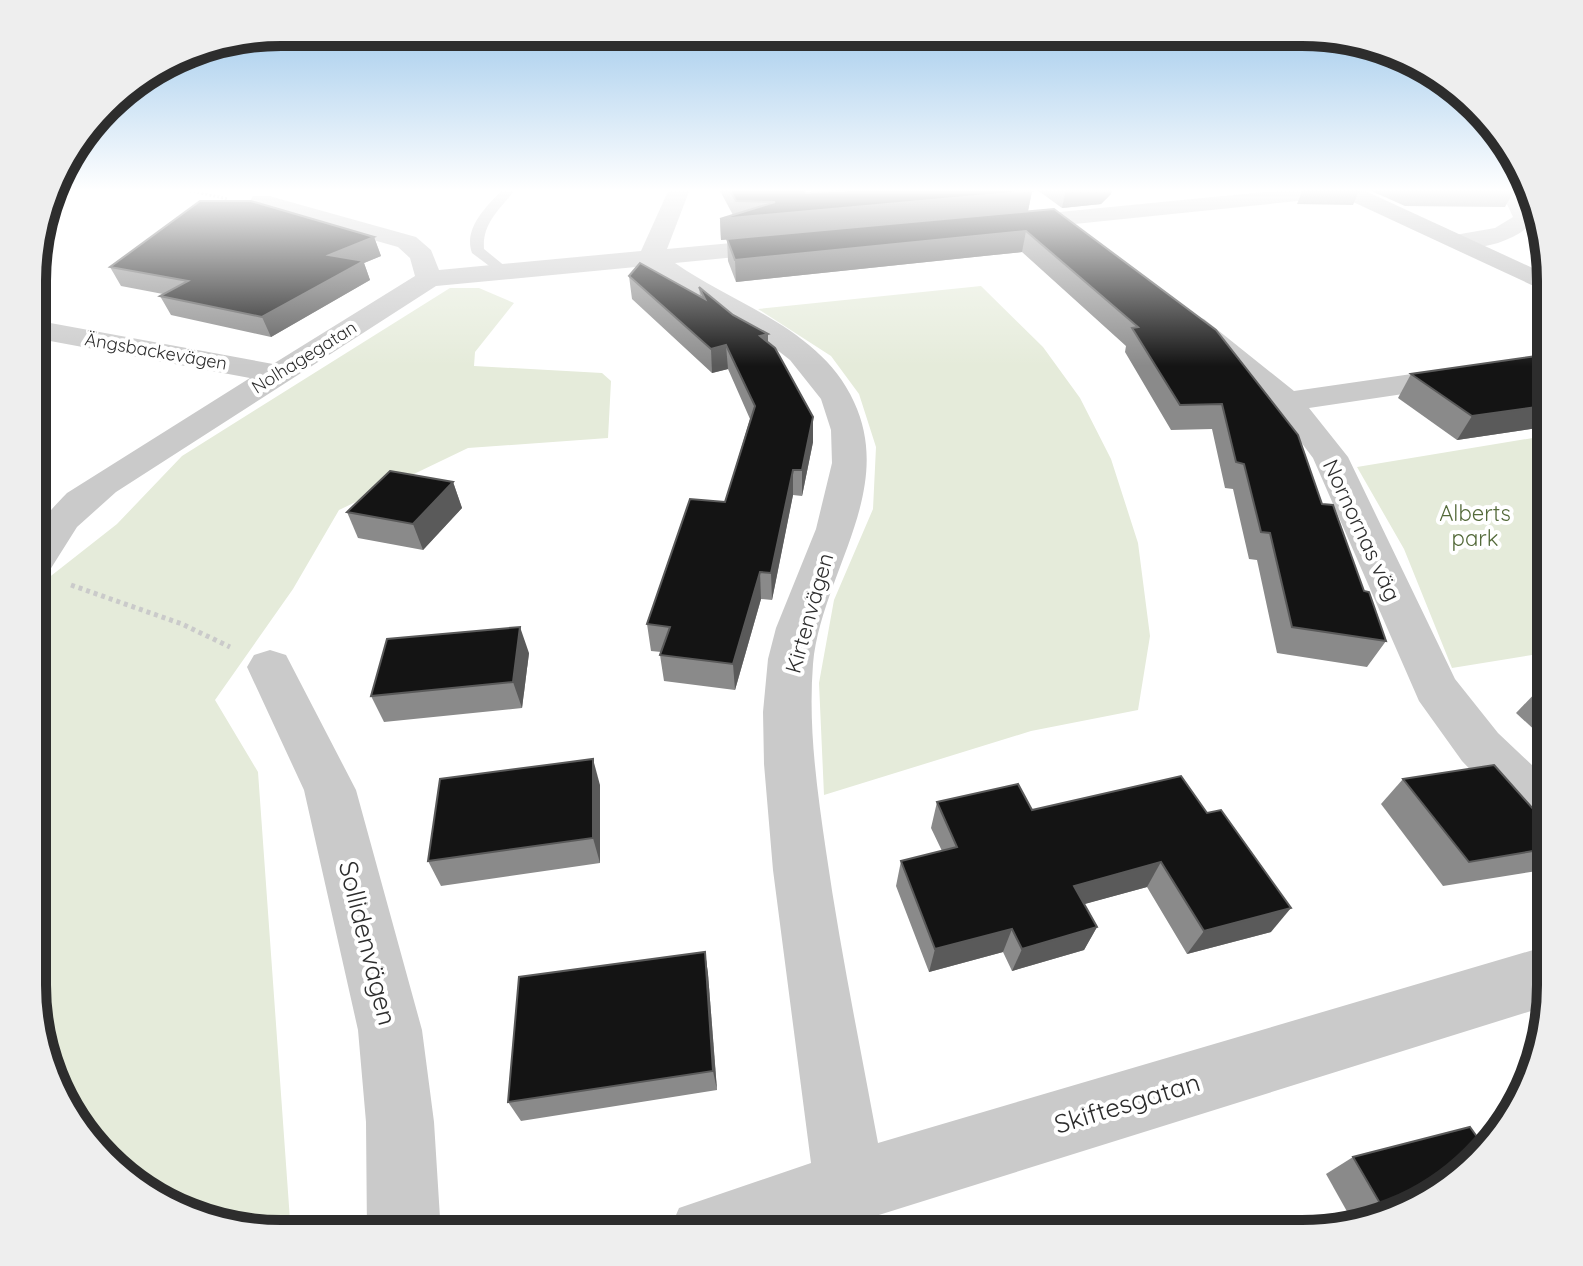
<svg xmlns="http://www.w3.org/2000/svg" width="1583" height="1266" viewBox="0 0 1583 1266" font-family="Quicksand,sans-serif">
<rect width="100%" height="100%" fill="#fff"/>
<g fill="#e5ebda">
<polygon points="981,286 1043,347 1080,398 1111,459 1138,543 1150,636 1138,710 1031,731 824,795 819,683 834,600 873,509 876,447 859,394 831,356 758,309"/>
<polygon points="450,288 479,288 514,303 475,352 474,366 602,373 611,381 608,438 468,448 339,510 293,589 215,700 258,772 291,1234 265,1233 186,1215 116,1172 58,1096 33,1002 33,590 117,524 182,456"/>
<polygon points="1551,435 1551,652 1452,668 1404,549 1357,467"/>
</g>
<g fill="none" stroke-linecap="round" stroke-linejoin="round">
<polyline stroke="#cacaca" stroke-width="3" stroke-dasharray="2 2" stroke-linecap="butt" points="182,189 228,199"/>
<polyline stroke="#cacaca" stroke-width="5" stroke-dasharray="4 4" stroke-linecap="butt" points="71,585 182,624 230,647"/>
<path fill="#cacaca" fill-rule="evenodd" d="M503 189 514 191C500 209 482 223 484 249L512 272 504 277 472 253C463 228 487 206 503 189Z"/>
<g fill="#cacaca" fill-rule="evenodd">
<path d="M669 189H690L667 249 787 238 796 240 799 245 796 250 787 252 675 263C735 305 821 329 854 402 896 492 821 575 813 664 808 727 817 789 826 851 840 948 860 1046 878 1143L1550 945V1005L818 1234H668L679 1208 811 1163 773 870 764 764 763 712 768 659 776 628 816 529 832 463 831 430 821 399 790 360 767 342 646 266 436 286 116 492 77 527 48 573 33 577C34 530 33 528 67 493L250 378 34 338V320L273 364 415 276 410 258 398 247 253 206 250 201 253 196H269L416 237 431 250 439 270 641 251Z"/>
<polygon points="1295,189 1357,190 1346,196 1007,231 999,229 995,224 999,219 1007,217"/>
<path d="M1500 189H1520L1536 218C1520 241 1476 253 1449 246L1446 241 1449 236 1495 228 1513 217Z"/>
<polygon points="1194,316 1204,319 1294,391 1551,354 1551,372 1309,408 1348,457 1455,679 1498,733 1551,783 1551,841 1532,834 1462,761 1419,701 1313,458 1276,409 1184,331 1180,325 1184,319"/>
<polygon points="270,650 286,655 356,790 422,1030 434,1122 441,1234 367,1234 366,1122 358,1030 304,790 247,667 254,655"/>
</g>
<polygon fill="#b7b7b7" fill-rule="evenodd" points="1333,189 1361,189 1550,276 1551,294 1336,194"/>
</g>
<g fill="#8a8a8a">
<polygon points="719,189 804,189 806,193 1032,191 1028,211 721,240 720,219 733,215"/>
<polygon points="1036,189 1112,189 1111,194 1101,204 1062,208"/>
<polygon points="1303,189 1360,189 1353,205 1297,204"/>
<polygon points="1367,189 1515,189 1505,207 1405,206"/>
<polygon points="1522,189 1533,189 1536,207 1534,207"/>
<polygon points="1054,209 1322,504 1364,591 1386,641 1367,667 1277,653 1257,560 1249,559 1233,489 1225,488 1212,429 1171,430 1125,352 1126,346 1022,252 736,282 728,261 727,239"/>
<polygon points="374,237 381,256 364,263 370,280 271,337 171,315 160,296 163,294 121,286 110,267"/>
<polygon points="629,276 700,296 699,287 768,343 813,417 813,442 802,496 793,495 772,600 761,599 735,690 664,681 660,655 661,652 651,651 647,624 725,502 750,419 728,369 712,373 632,299"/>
<polygon points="1551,354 1551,426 1457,440 1398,398 1411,374"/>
<polygon points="453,482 462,508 423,550 358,538 347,512"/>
<polygon points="529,653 522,708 384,722 371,696"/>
<polygon points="1551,685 1551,745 1516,713 1541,687"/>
<polygon points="1181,776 1271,932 1187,954 1147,887 1084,904 1097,927 1084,950 1012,971 1003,952 929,972 896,886 901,861 942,851 931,828 937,802 1032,810"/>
<polygon points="1403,779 1551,829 1551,859 1537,871 1443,886 1381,804"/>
<polygon points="600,785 600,863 441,886 428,861"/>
<polygon points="705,952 708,974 717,1090 521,1121 508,1102"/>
<polygon points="1353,1157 1398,1215 1354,1224 1326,1174"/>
</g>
<g fill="#5a5a5a">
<polygon points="1066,189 1112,189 1111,194 1101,204 1062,208"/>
<polygon points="1032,191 1028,211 721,240 720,219"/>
<polygon points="1026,231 1022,252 736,282 735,260"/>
<polygon points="374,237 381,256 364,263 370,280 271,337 262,317 329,255"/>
<polygon points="768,334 768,357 760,336"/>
<polygon points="726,345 728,369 712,373 711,349"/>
<polygon points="1551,405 1551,426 1457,440 1472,416"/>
<polygon points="813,417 813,442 802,496 802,470"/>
<polygon points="793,470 793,495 772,600 771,573"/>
<polygon points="453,482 462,508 423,550 413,524"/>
<polygon points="760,572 761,599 735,690 733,664"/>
<polygon points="520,627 529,653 522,708 513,682"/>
<polygon points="593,759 600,785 600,863 593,838"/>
<polygon points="1161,862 1147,887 1063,910 1074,886"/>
<polygon points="1291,908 1271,932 1187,954 1204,931"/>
<polygon points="1097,927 1084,950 1012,971 1022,949"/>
<polygon points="1012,929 1003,952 929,972 935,949"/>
<polygon points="705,952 708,974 717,1090 713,1071"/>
</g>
<g fill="#141414" stroke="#5a5a5a" stroke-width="2">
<polygon points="729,189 804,189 806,193 865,189 1029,189 1032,191 720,219 775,202 736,201"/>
<polygon points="200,201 251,201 374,237 329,255 364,261 262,317 160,296 188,281 110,267"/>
<polygon points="1054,209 1216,330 1298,435 1322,504 1333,505 1364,591 1369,592 1386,641 1292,627 1270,533 1261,532 1244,464 1236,462 1222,404 1180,405 1132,328 1138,327 1026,231 735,260 727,239"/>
<polygon points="640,263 705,299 699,287 733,315 768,334 760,336 775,348 813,417 802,470 793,470 771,573 760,572 733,664 660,655 670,627 647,624 690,499 725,502 755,406 726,345 711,349 629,276"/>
<polygon points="1551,354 1551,405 1472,416 1411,374"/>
<polygon points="390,471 453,482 413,524 347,512"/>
<polygon points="520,627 513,682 371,696 387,639"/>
<polygon points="1551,685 1551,696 1541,687"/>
<polygon points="593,759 593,838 428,861 440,779"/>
<polygon points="1494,765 1551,829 1551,848 1469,862 1403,779"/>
<polygon points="1181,776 1207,813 1221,810 1291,908 1204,931 1161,862 1074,886 1097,927 1022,949 1012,929 935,949 901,861 957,847 937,802 1018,784 1032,810"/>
<polygon points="705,952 713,1071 508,1102 519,977"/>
<polygon points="1470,1127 1487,1151 1398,1215 1388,1217 1353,1157"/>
</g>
<linearGradient id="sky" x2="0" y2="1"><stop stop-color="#9ac6ea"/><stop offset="0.52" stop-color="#fff"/><stop offset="1" stop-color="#fff" stop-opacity="0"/></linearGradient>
<rect width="1583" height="366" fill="url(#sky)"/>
<g text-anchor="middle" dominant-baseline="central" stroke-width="8" stroke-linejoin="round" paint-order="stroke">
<g font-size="18" fill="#2d2d2d" stroke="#fff">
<text transform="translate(156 351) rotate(10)">Ängsbackevägen</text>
<text transform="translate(304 357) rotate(-32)">Nolhagegatan</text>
</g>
<g font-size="22" fill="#546a3a" stroke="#fff">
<text x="1475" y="513">Alberts<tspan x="1475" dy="25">park</tspan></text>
</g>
<g font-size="22" fill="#2d2d2d" stroke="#fff">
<text transform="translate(1362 530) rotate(65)">Nornornas väg</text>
<text transform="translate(809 613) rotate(-74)">Kirtenvägen</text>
</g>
<g font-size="26" fill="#2d2d2d" stroke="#fff">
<text transform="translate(368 943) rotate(76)">Sollidenvägen</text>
<text transform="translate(1127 1103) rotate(-17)">Skiftesgatan</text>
</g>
</g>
<path d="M0 0H1583V1266H0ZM281 46H1302A235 235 0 0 1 1537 281V985A235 235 0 0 1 1302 1220H281A235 235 0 0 1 46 985V281A235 235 0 0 1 281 46Z" fill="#eee" fill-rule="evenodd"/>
<path fill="none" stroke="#2d2d2d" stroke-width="10" d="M281 46H1302A235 235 0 0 1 1537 281V985A235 235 0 0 1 1302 1220H281A235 235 0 0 1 46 985V281A235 235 0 0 1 281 46Z"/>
</svg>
